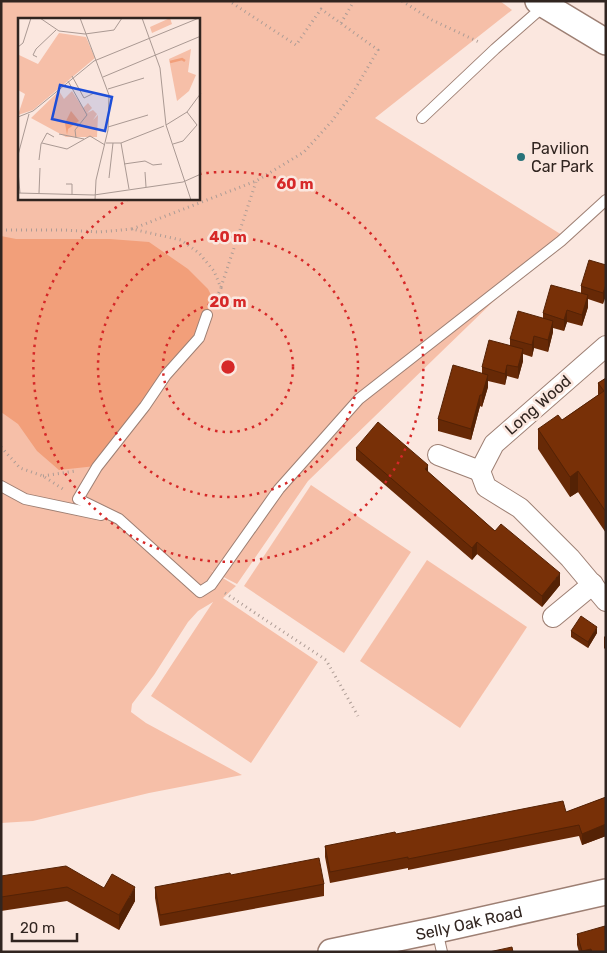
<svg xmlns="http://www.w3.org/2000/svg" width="607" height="953" viewBox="0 0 607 953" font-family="Rubik,sans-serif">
<rect width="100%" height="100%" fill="#fbe7df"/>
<g fill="#f6bfa8" fill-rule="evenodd">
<path d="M1 1H500L512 10 375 118 562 235 308 481 237 584 208 569 236 586 223 598 318 662 251 763 151 696 213 602 198 611 188 622 154 675 132 704 131 712 146 723 242 775 149 793 33 821 1 823ZM19 19H199V199H19Z"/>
<polygon points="311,485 411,552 344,653 244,586"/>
<polygon points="427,560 527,627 460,728 360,661"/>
</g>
<polygon fill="#f29f7a" points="1,236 16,239 110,239 149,242 188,269 208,289 212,297 212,303 198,338 96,466 59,470 37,451 18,424 1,412"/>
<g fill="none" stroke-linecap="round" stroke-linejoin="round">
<g stroke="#9d7f73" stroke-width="12">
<g id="service">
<polyline points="422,118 495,49 544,6"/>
<polyline points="207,315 199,338 166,375 145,406 97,467 78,499 119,519 200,592 211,585 279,489 359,399 561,241 606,200"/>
<polyline points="1,486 25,499 101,515"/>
<polyline points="437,930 442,952"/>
</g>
</g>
<g stroke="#9d7f73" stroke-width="22">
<g id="minor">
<polyline points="606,346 494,444 480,471 486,487 520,508 570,558 606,601"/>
<polyline points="438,455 480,471"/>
<polyline points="553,617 593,584"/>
</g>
</g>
<g stroke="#9d7f73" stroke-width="28">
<g id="tertiary">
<polyline points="538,1 606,42"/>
<path id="s1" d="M331 952 437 930 606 892"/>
</g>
</g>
<g stroke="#ad9c95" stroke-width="3" stroke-dasharray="1 4" stroke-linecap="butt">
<polyline points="402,1 432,20 481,43"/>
<polyline points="341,23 354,1"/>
<polyline points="132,229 256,181 304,152 332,121 354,91 378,50 321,9 296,45 229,1"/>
<polyline points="1,230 64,230 99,232 132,229 181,240 199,253 214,271 221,288 214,303"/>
<polyline points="221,287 256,182"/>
<polyline points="1,447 20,468 43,476 63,489"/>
<polyline points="43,476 76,471"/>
<polyline points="225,593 326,660 358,716"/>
</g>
<use href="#service" stroke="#fff" stroke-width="10"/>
<use href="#minor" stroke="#fff" stroke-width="20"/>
<use href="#tertiary" stroke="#fff" stroke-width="25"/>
</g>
<g fill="#672906">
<polygon points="606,265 603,304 588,299 588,307 582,326 567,322 564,331 553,328 553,332 548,352 534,348 532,357 523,354 523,361 518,379 507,376 505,385 488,381 488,387 482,407 480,406 471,440 438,431 438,419 482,374 482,367 510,346 510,339 543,318 543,313 581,294 581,286"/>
<polygon points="606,378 606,533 578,492 570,497 538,449 538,429 562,420 598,395 598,383"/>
<polygon points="356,448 428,472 495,531 560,585 542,607 477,554 472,560 356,460"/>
<polygon points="571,631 597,633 588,648 571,637"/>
<polygon points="606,635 606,650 604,648 604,637"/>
<polygon points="606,797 606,836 582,845 579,836 408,870 408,868 330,883 325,857 325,846 396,834 566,812"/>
<polygon points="231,875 324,884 324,896 160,926 155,898 155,887"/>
<polygon points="1,876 104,888 135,901 119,930 67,901 1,911"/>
<polygon points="577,934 606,952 579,952 577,945"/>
</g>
<g fill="#542205">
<polygon points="606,285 606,296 603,304 603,293"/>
<polygon points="588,295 588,307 582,326 582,315"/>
<polygon points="567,310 567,322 564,331 564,320"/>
<polygon points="553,321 553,332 548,352 548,340"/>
<polygon points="534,336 534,348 532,357 532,345"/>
<polygon points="523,349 523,361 518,379 518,367"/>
<polygon points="507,365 507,376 505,385 505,374"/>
<polygon points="488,375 488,387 482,407 482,395"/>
<polygon points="480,395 480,406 471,440 471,429"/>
<polygon points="428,465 428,476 425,469"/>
<polygon points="578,471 578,492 570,497 570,477"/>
<polygon points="477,542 477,554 472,560 472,548"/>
<polygon points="560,573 560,585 542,607 542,596"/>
<polygon points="597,627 597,633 588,648 588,642"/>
<polygon points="606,824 606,836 582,845 582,834"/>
<polygon points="135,887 135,901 119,930 119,915"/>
<polygon points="591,949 591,952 582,952 582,951"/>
</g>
<g fill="#783007" stroke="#542205">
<polygon points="589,260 606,265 606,285 603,293 581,286"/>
<polygon points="551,285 588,295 582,315 567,310 564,320 543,313"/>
<polygon points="518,311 553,321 548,340 534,336 532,345 510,339"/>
<polygon points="489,340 523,349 518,367 507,365 505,374 482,367"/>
<polygon points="453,365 488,375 482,395 480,395 471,429 438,419"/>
<polygon points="606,378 606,512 578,471 570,477 538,429 558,415 562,420 604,391 598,383"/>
<polygon points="378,422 428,465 425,469 495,531 501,524 560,573 542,596 477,542 472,548 356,448"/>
<polygon points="581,616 597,627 588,642 571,631"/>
<polygon points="606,797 606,824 582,834 579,825 408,859 408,857 330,872 325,846 395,832 396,834 563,801 566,812"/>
<polygon points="319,858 324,884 160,915 155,887 230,873 231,875"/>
<polygon points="66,866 104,888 112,874 135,887 119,915 67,887 1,897 1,876"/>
<polygon points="605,926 606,952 592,952 591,949 582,951 577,934"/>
<polygon points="512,947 513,952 489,952"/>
</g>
<g fill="none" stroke="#d62828" stroke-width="2.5" stroke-dasharray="2.5 5">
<circle cx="228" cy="367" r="65"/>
<circle cx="228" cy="367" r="130"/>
<path d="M199 174A195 195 0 1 1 129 199"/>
</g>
<circle fill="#287279" stroke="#fbe7df" stroke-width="2" cx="521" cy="157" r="5"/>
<g text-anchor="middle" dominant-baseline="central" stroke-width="5" stroke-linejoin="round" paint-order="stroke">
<g font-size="16" fill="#312520" stroke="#fbe7df" text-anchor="start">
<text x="531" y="148">Pavilion<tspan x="531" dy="18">Car Park</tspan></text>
</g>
<g font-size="16" fill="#312520" stroke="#fbe7df">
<text transform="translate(538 405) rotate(-41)">Long Wood</text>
<text stroke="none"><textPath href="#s1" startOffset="141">Selly Oak Road</textPath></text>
</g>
</g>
<g transform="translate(18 18)">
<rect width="182" height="182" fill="#fbe7df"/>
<path d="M152 0 154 6 134 15 132 9ZM41 15 68 19 77 40 15 92 0 97 7 76 0 72 1 37 20 46ZM173 31 170 54 178 57 171 73 159 83 151 41ZM41 73 46 81 54 73 65 90 70 85 74 90 69 95 75 92 79 96 75 102 80 97 79 119H48L13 100Z" fill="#f6bfa8"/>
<path d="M53 93 61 103 50 111 49 117 47 105Z" fill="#f29f7a"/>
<path fill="none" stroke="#f29f7a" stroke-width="2.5" d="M152 44 164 41 167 43"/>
<path fill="none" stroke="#aa9993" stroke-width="1" d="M22 0 41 13 67 16 96 12 104 0M62 0 91 77 90 112 78 162 77 182M124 0 142 50 148 107 173 182M0 29 5 25 13 0M19 39 15 37 18 31 38 12M54 58 66 80 76 75M85 59 183 18M50 63 69 97 57 112 58 120M90 71 126 60M0 99 15 93 76 43 181 0M148 107 169 94 183 75M90 109 130 97M41 116 66 121M24 125 49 131 72 118 87 127M88 125H103L146 108M103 125 111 171M155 126 165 123 179 107 169 94M0 137 11 96M21 142 23 126 29 115 36 119M106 146 127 143 135 147 144 146M0 153 2 175M127 154 128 169M91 160 95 125M48 166H54V177M0 175 76 177 165 164 183 156M21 175 22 150"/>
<path fill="#1d4ed8" fill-opacity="0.15" stroke="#1d4ed8" stroke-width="2.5" d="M42 67 94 79 87 113 34 101Z"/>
<rect width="182" height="182" fill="none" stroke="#312520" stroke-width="2.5"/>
</g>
<circle cx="228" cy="367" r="8" fill="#d62828" stroke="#fbe7df" stroke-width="2.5"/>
<g font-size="15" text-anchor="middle" font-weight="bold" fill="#d62828" stroke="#fbe7df" stroke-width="5" stroke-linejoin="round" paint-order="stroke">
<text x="295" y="189">60 m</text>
<text x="228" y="242">40 m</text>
<text x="228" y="307">20 m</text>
</g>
<rect width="607" height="953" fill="none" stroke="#312520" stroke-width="5"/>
<path d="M12 933v8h65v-8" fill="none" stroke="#312520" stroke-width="2.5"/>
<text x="20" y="933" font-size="15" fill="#312520" stroke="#fbe7df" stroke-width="4" paint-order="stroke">20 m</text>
</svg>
